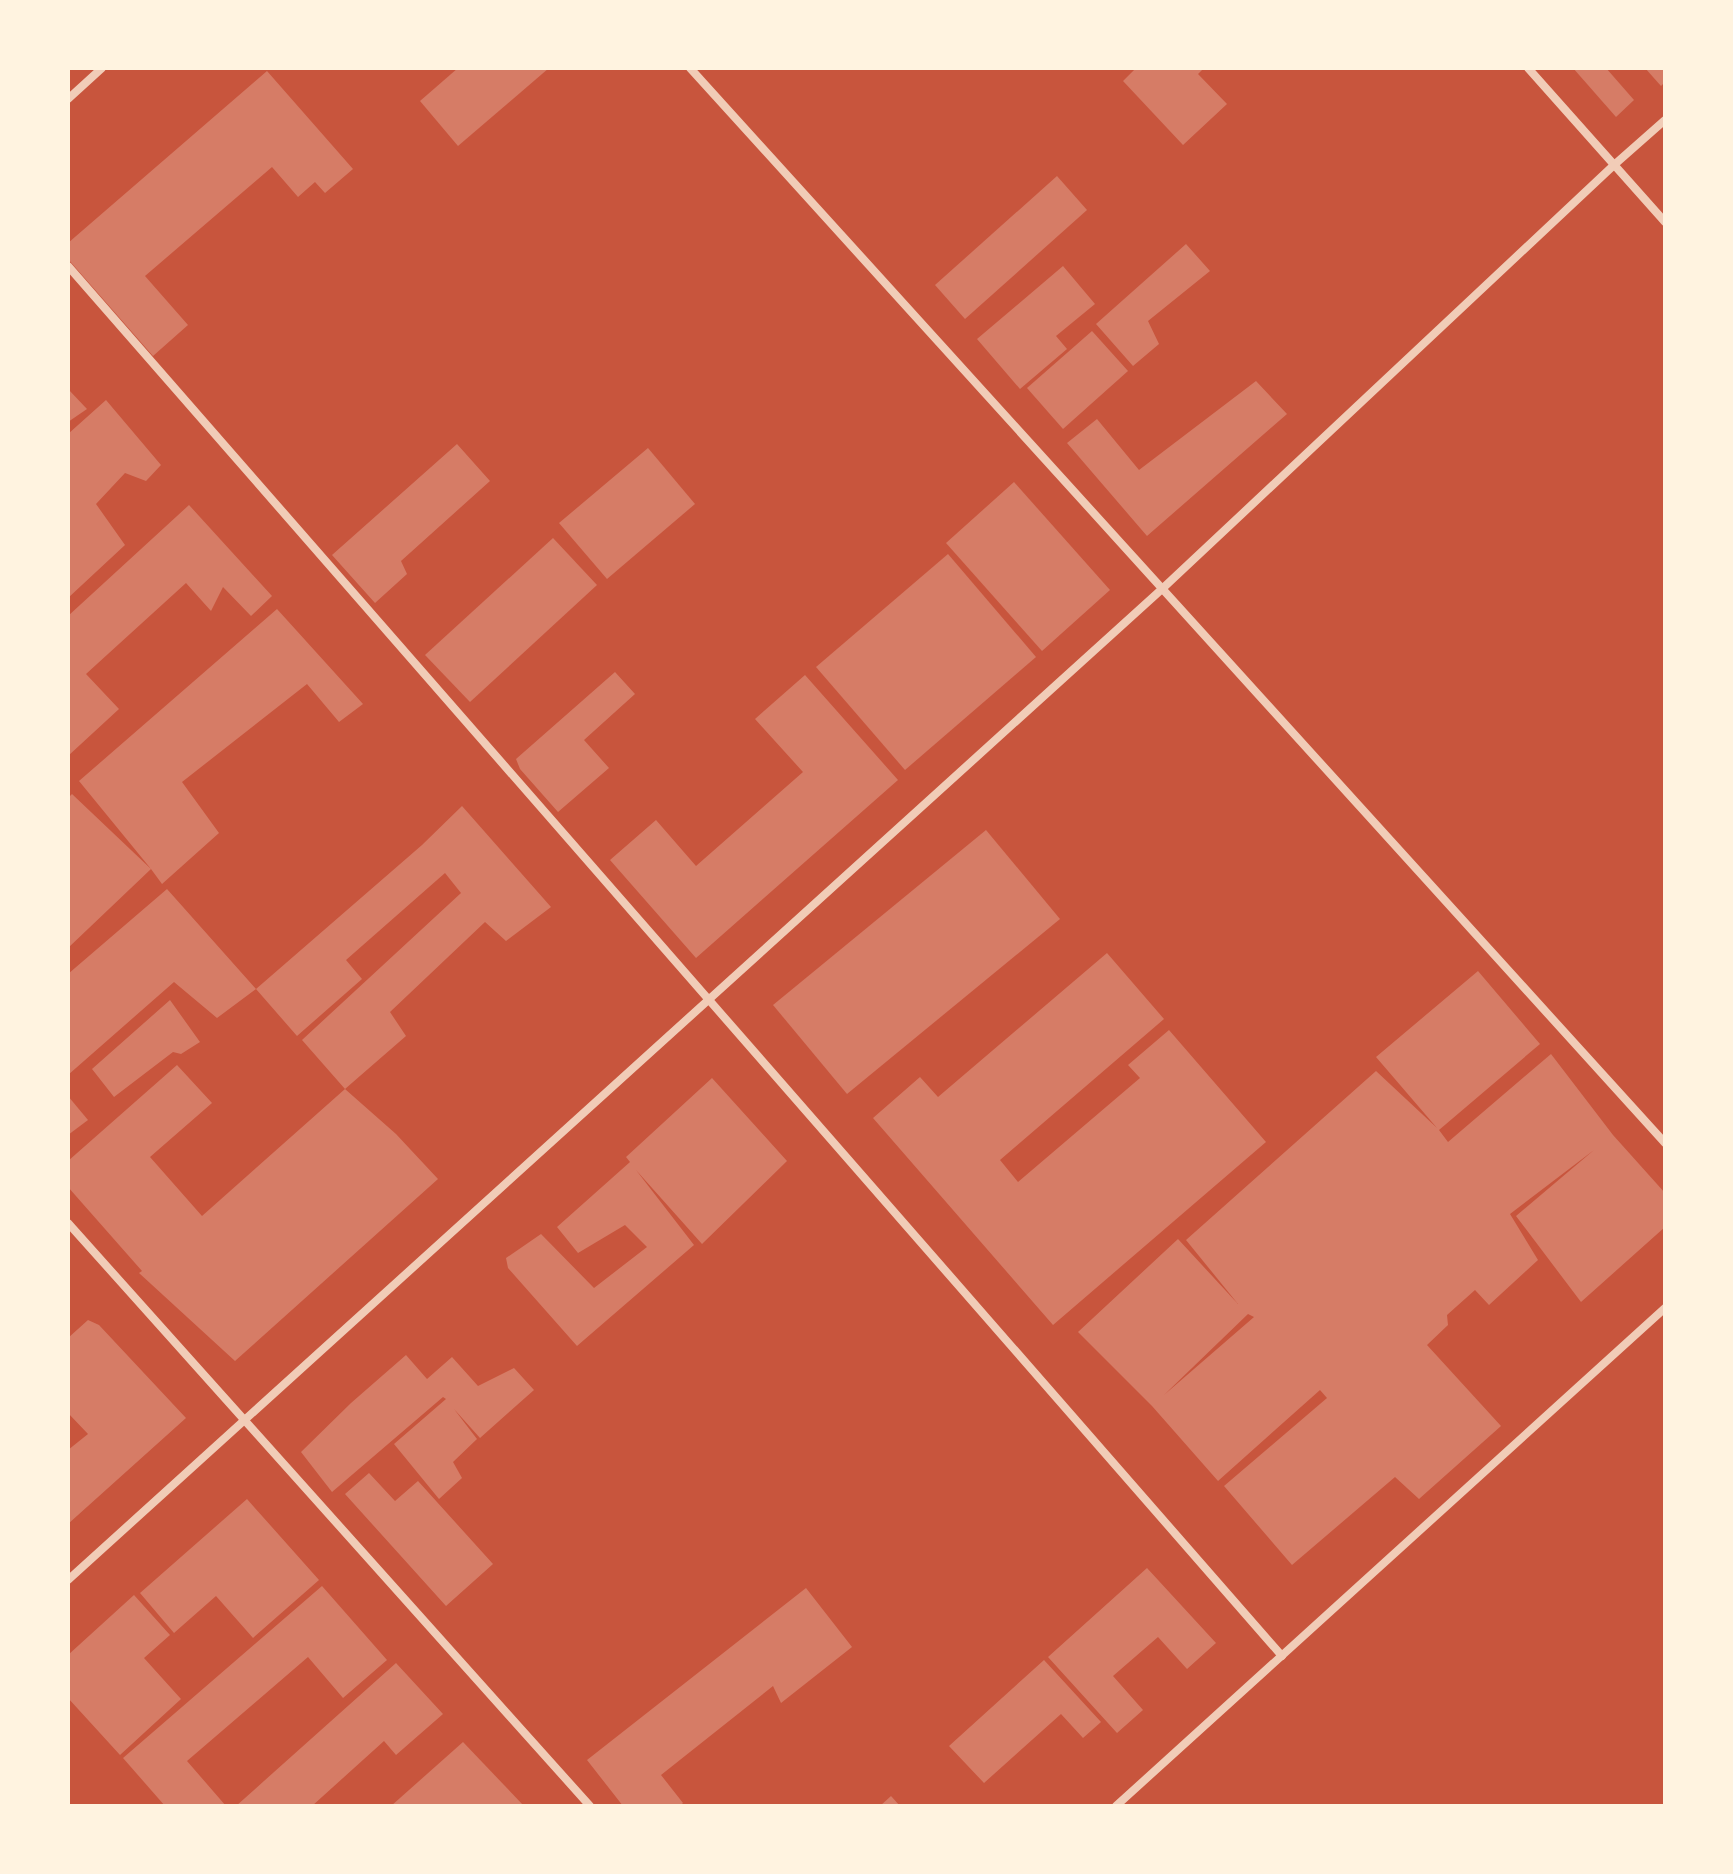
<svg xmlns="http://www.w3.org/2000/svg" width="1733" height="1874" viewBox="0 0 1733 1874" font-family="Helvetica,sans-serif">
<rect width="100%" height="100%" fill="#c8553d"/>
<g fill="#d67c66" fill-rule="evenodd">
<polygon points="458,68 549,68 458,146 420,101"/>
<polygon points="1136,68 1204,68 1198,74 1227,104 1183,145 1123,81"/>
<polygon points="1573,68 1606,68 1634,100 1616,117"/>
<polygon points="1645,68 1665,68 1665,82 1661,86"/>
<polygon points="267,71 353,169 325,193 315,182 298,197 272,167 145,276 188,325 153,356 68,259 68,243"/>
<polygon points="1057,176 1087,210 965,319 935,285"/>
<polygon points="1186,244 1210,271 1148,321 1159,344 1133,366 1096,324"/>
<polygon points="1063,266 1095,304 1056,336 1067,349 1020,389 977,339"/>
<polygon points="1092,331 1128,371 1063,429 1027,388"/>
<polygon points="1256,381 1287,414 1147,536 1067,443 1097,419 1139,470"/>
<polygon points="68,389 87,409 68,422"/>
<polygon points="106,400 161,465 146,481 125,473 96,504 125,545 68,598 68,434"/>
<polygon points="457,444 490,481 401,561 407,574 375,603 332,555"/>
<polygon points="648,448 695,504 607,579 559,523"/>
<polygon points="1014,482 1110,590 1042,651 946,543"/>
<polygon points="189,505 272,596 251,616 223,587 211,611 186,583 86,674 119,709 68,756 68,616"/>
<polygon points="553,538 597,585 470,702 425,655"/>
<polygon points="948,554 1036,657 905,770 816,667"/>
<polygon points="277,609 363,704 339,722 307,684 182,782 219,833 162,884 151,869 68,948 68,798 72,794 151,869 79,781"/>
<polygon points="615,672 635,694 584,740 609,768 558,812 520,769 516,759"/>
<polygon points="805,675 898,780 696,958 610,860 656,820 696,866 803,772 755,719"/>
<polygon points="462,806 551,907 506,941 485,922 390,1012 406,1036 345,1089 302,1040 461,893 445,873 346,960 362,979 297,1036 256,989 422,845"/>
<polygon points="986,830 1060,919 847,1094 773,1005"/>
<polygon points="167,889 256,989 217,1018 174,982 68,1075 68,974"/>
<polygon points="1107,953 1164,1019 1000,1160 1018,1182 1140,1078 1128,1065 1169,1030 1266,1142 1053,1325 873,1118 920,1077 938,1097"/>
<path d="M1478 971 1540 1044 1439 1130 1448 1142 1551 1054 1613 1135 1665 1193V1227L1581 1302 1516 1216 1594 1150 1510 1214 1538 1260 1489 1305 1475 1290 1447 1315 1448 1325 1427 1345 1501 1426 1419 1499 1395 1477 1292 1565 1224 1486 1327 1398 1320 1390 1218 1481 1152 1406 1078 1332 1178 1239 1238 1304 1186 1240 1376 1071 1437 1128 1376 1057ZM1248 1314 1254 1317 1164 1395Z"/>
<polygon points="170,1000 200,1042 181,1054 173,1052 114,1097 92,1069"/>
<polygon points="177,1065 212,1103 150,1157 202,1216 345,1089 396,1134 438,1179 235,1361 139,1273 142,1271 68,1187 68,1161"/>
<polygon points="712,1078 787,1161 702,1244 636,1170 694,1245 577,1346 508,1268 506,1258 541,1234 594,1288 647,1247 625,1225 578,1253 557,1227 630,1162 626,1157"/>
<polygon points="68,1096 88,1120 68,1135"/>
<polygon points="88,1320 99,1325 186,1418 68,1524 68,1450 88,1434 68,1413 68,1338"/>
<polygon points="406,1355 427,1379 452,1357 478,1386 514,1368 534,1390 480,1438 454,1409 477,1439 453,1462 462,1478 439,1499 394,1444 446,1399 443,1397 332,1492 301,1452 351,1403"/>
<polygon points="369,1473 395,1501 418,1481 493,1564 446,1606 345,1494"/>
<polygon points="247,1499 319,1580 253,1638 216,1596 174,1633 140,1593"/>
<polygon points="1147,1568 1216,1643 1187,1669 1158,1637 1113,1676 1143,1710 1117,1733 1048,1657"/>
<polygon points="322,1586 387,1660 343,1698 308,1657 187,1761 226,1806 165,1806 123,1758"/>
<polygon points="806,1588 852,1647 781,1703 773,1686 661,1775 683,1803 680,1806 623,1806 587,1760"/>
<polygon points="134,1595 170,1635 144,1658 181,1699 120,1755 68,1698 68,1655"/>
<polygon points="1044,1660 1101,1722 1083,1738 1061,1714 984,1783 949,1746"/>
<polygon points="396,1663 443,1714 396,1755 384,1741 312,1806 236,1806"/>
<polygon points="463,1742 524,1806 391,1806"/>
<polygon points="891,1796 900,1806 880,1806"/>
</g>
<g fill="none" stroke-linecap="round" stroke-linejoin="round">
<g stroke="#f1ccb7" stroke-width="8">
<polyline points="690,68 1665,1143"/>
<polyline points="1528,68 1665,222"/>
<polyline points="68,99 102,68"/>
<polyline points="68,266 1282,1656"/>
<polyline points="68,1223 590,1806"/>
<polyline points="68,1580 1162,589 1614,165 1665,120"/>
<polyline points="1116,1806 1665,1308"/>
</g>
</g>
<rect width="1733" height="1874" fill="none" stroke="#fff3e0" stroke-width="140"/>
</svg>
